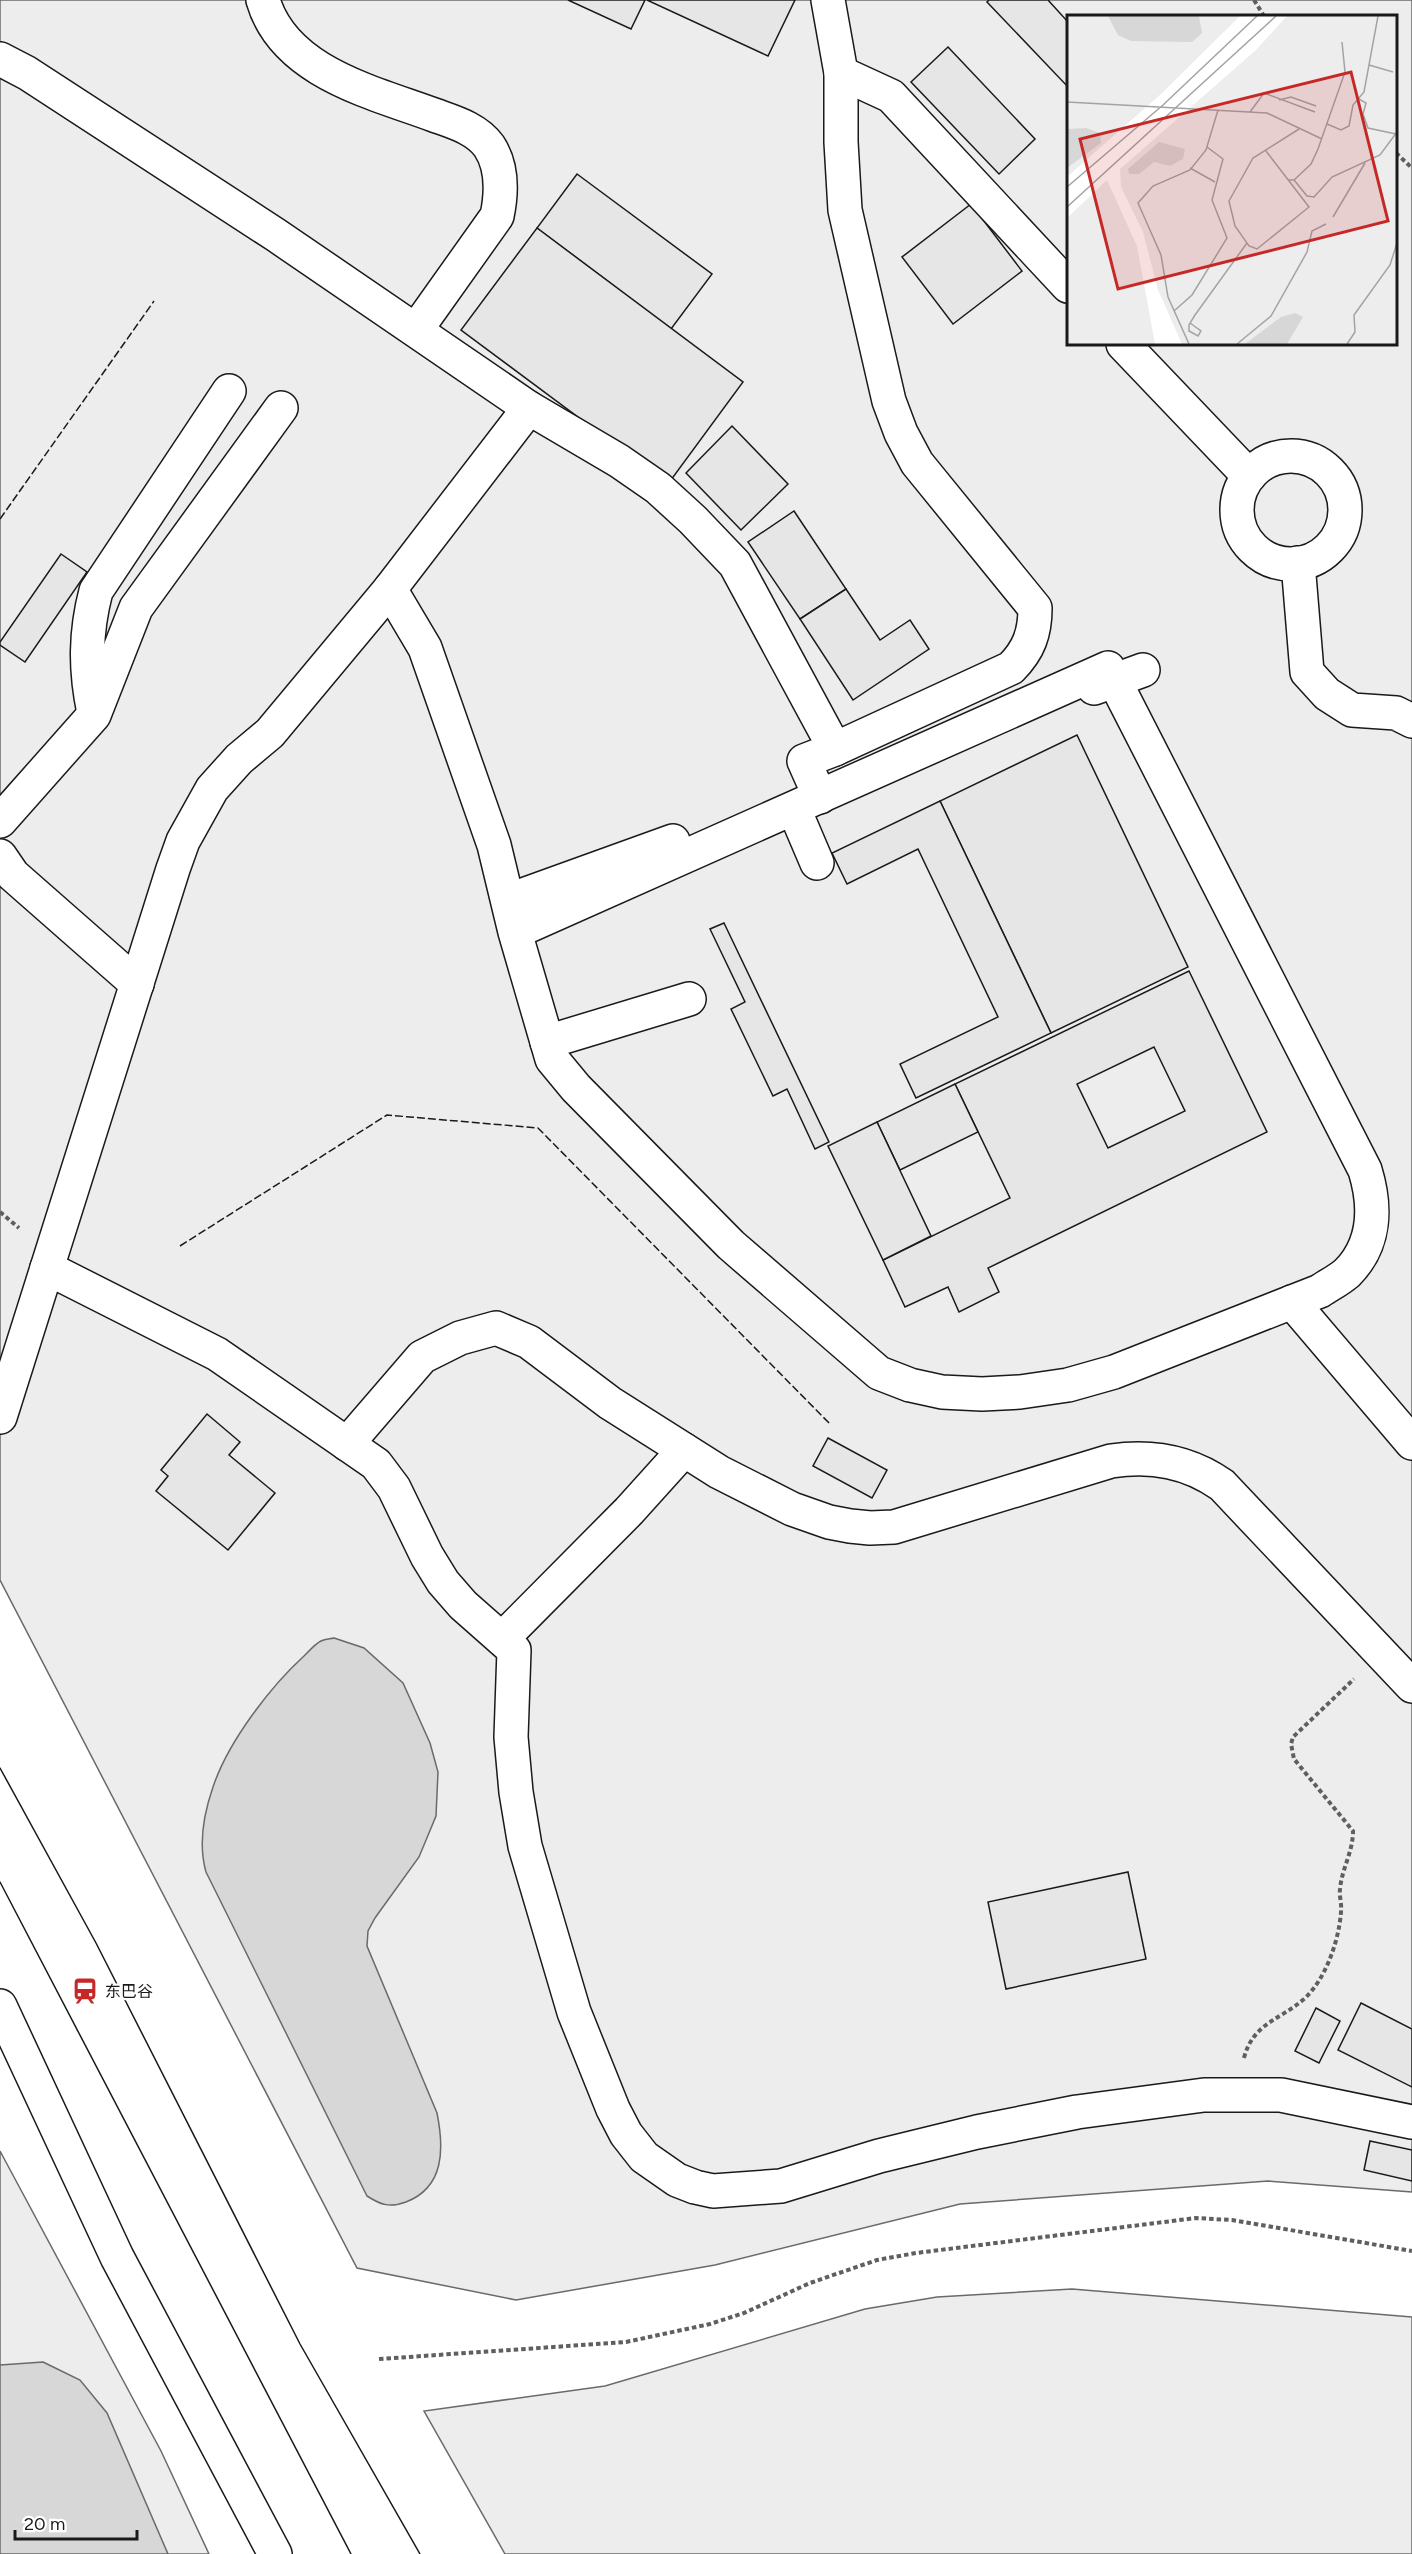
<svg xmlns="http://www.w3.org/2000/svg" width="1412" height="2554" viewBox="0 0 1412 2554" font-family="Figtree,'Noto Sans SC',sans-serif">
<rect width="100%" height="100%" fill="#fff"/>
<g fill="#ededed" stroke="#6a6a6a" stroke-width="1.5" fill-rule="evenodd">
<path d="M0 0H1412V2192L1268 2181 960 2204 715 2265 516 2300 357 2268 0 1580ZM1068 16H1396V344H1068Z"/>
<polygon points="0,2151 161,2451 209,2554 0,2554"/>
<polygon points="1072,2289 1412,2317 1412,2554 505,2554 424,2411 605,2386 865,2309 937,2297"/>
</g>
<g fill="#d7d7d7" stroke="#6a6a6a" stroke-width="1.5">
<path d="M334 1638 364 1648 403 1683 430 1743 438 1772 436 1816 419 1857 375 1918 368 1931 367 1946 437 2113C444 2148 445 2187 406 2202 390 2208 381 2205 367 2196L206 1872C198 1844 204 1813 213 1787 228 1742 270 1687 304 1656 309 1651 315 1644 321 1641 325 1639 330 1639 334 1638Z"/>
<polygon points="43,2362 80,2380 107,2413 168,2554 0,2554 0,2365"/>
</g>
<g fill="#e6e6e6" stroke="#1a1a1a" stroke-width="1.5" fill-rule="evenodd">
<polygon points="568,0 645,0 631,29"/>
<polygon points="647,0 795,0 768,56"/>
<polygon points="989,0 1048,0 1068,22 1068,87 987,2"/>
<polygon points="948,47 1035,139 999,174 911,82"/>
<polygon points="577,174 712,274 671,329 537,228"/>
<polygon points="971,204 1022,271 953,324 902,257"/>
<polygon points="537,228 743,382 668,484 461,330"/>
<polygon points="732,426 788,484 741,530 686,473"/>
<polygon points="794,511 846,589 800,619 748,542"/>
<polygon points="61,554 87,572 25,662 0,645 0,642"/>
<polygon points="846,589 880,640 910,620 929,649 853,700 800,619"/>
<polygon points="1077,735 1188,967 1051,1033 940,801"/>
<polygon points="940,801 1051,1033 916,1098 900,1064 998,1017 918,849 847,884 832,853"/>
<polygon points="724,923 829,1142 815,1149 787,1089 773,1096 731,1009 745,1002 710,929"/>
<path d="M1189 971 1267 1132 988 1268 999 1292 959 1312 948 1287 905 1307 883 1260 1010 1198 955 1084ZM1154 1047 1185 1111 1108 1148 1077 1084Z"/>
<polygon points="955,1084 978,1132 900,1170 877,1122"/>
<polygon points="877,1122 931,1236 883,1260 828,1146"/>
<polygon points="207,1414 240,1442 229,1455 275,1493 228,1550 156,1491 168,1476 161,1470"/>
<polygon points="828,1438 887,1470 872,1498 813,1466"/>
<polygon points="1128,1872 1146,1959 1006,1989 988,1902"/>
<polygon points="1361,2003 1412,2029 1412,2087 1338,2050"/>
<polygon points="1316,2008 1340,2021 1319,2063 1295,2051"/>
<polygon points="1370,2141 1412,2150 1412,2181 1364,2170"/>
</g>
<g fill="none" stroke-linecap="round" stroke-linejoin="round">
<g stroke="#1a1a1a" stroke-width="36">
<g id="minor">
<path d="M263 0C284 72 372 92 434 115 453 122 476 128 489 146 503 167 502 192 497 216L416 330"/>
<path d="M828 0 841 73V142L845 210 889 401 901 433 917 463 1035 608C1035 633 1029 650 1011 668L835 749"/>
<polyline points="0,59 27,73 276,235 529,408 619,461 658,488 693,520 735,564 835,749 804,761 820,797"/>
<polyline points="841,73 891,96 1068,286"/>
<polyline points="1123,344 1249,476"/>
<circle cx="1291" cy="510" r="54"/>
<polyline points="1298,563 1307,672 1327,694 1352,710 1396,713 1412,721"/>
<path d="M390 589 425 648 494 845 515 932 552 1059 576 1088 731 1245 879 1373 910 1385 942 1392 982 1394 1020 1392 1068 1385 1114 1372 1320 1291C1329 1285 1339 1280 1347 1273 1376 1244 1376 1206 1365 1170L1108 668 515 932"/>
<polyline points="1094,688 1143,670"/>
<path d="M94 713C85 670 85 633 96 591L229 391"/>
<polyline points="794,809 817,863"/>
<polyline points="0,821 94,715 136,608 281,408"/>
<polyline points="0,856 13,875 137,984"/>
<polyline points="515,898 673,841"/>
<polyline points="547,1042 689,999"/>
<polyline points="47,1268 217,1354 376,1464 394,1488 427,1556 443,1582 463,1605 514,1650 511,1737 516,1792 525,1846 574,2012 613,2109 626,2134 644,2157 677,2180 695,2187 713,2191 781,2186 879,2156 977,2132 1077,2112 1204,2095 1281,2095 1412,2122"/>
<polyline points="1292,1302 1412,1443"/>
<polyline points="0,1417 173,869 183,841 212,789 239,759 270,733 390,589 529,408"/>
<path d="M347 1444 422 1357 460 1338 496 1328 529 1342 610 1403 719 1472 792 1509 829 1522 850 1526 870 1528 894 1527 1111 1461C1152 1455 1188 1461 1222 1485L1412 1686"/>
<polyline points="502,1639 629,1511 684,1450"/>
</g>
</g>
<g stroke="#1a1a1a" stroke-width="36">
<polyline id="highway" points="0,2006 117,2257 275,2554"/>
</g>
<g stroke="#5f5f5f" stroke-width="4" stroke-dasharray="4.5 3" stroke-linecap="butt">
<polyline points="1254,0 1264,16"/>
<polyline points="1396,153 1412,168"/>
<polyline points="0,1212 19,1228"/>
<path d="M1244 2058C1253 2023 1280 2020 1304 1999 1326 1979 1339 1940 1341 1912 1342 1904 1339 1896 1340 1889 1342 1868 1353 1852 1353 1831L1294 1759 1291 1744 1293 1737 1354 1679"/>
<polyline points="379,2359 626,2342 710,2324 744,2313 810,2283 877,2260 916,2253 1196,2218 1232,2220 1412,2251"/>
</g>
<use href="#minor" stroke="#fff" stroke-width="33"/>
<use href="#highway" stroke="#fff" stroke-width="33"/>
<g stroke="#1a1a1a" stroke-width="1.5">
<polyline points="0,1768 96,1943 300,2344 420,2554"/>
<polyline points="0,1882 351,2554"/>
</g>
<g stroke="#1a1a1a" stroke-width="1.5" stroke-dasharray="8 3" stroke-linecap="butt">
<polyline points="0,519 154,301"/>
<polyline points="180,1246 387,1115 538,1128 830,1424"/>
</g>
</g>
<defs>
<g id="station-bare" transform="scale(2.07)"><path d="M-3-6H3Q5-6 5-4V2Q5 4 3 4L4.5 6H3L1.5 4h-3L-3 6H-4.5L-3 4Q-5 4-5 2V-4Q-5-6-3-6ZM-3.5-4v3h7v-3ZM-3.5 1v1.5H-2V1ZM2 1v1.5H3.5V1Z" fill="#c62828" stroke="#fff" stroke-width="2.5" paint-order="stroke"/></g>
</defs>
<g fill-rule="evenodd">
<use href="#station-bare" x="85" y="1991"/>
</g>
<g text-anchor="middle" dominant-baseline="central" stroke-width="4.5" stroke-linejoin="round" paint-order="stroke">
<g font-size="16" fill="#1a1a1a" stroke="#fff" text-anchor="start">
<text x="105" y="1991">东巴谷</text>
</g>
</g>
<g transform="translate(1067 15)">
<rect width="330" height="330" fill="#fff"/>
<path d="M0 1H173L94 79 0 162ZM220 1H330V329H115L91 275 76 217 54 172 53 154 189 35ZM40 165 70 231 88 329H0V203Z" fill="#ededed"/>
<path d="M41 1H132L135 18 125 27 64 26 51 20ZM19 113 33 118 34 128 0 153V114ZM92 127 118 134 116 144 103 151 87 147 72 159H62L61 154ZM228 298 236 302 220 329H178L214 302Z" fill="#d7d7d7"/>
<path fill="none" stroke="#a3a3a3" stroke-width="1.5" d="M302 50 326 57M292 84 299 88 296 99 301 113 329 119M212 85 224 82 249 91M0 87 200 98 255 124M183 97 197 78 248 97M260 109 274 115 282 111 286 90 297 77 311 1M199 136 242 192 190 234 182 231 168 211 162 186 186 143 232 114M123 153 148 167M221 165H227L244 149 251 134 278 57 275 27M227 165 240 181 247 182 265 162 313 140 330 117M0 172 96 90 190 1M0 192 209 1M266 202 298 148M107 296 125 280 160 223 145 185 156 144 140 132M123 308 134 316 131 321 122 316V310L123 308 128 300 180 228M122 329 101 282 94 240 71 188 86 171 123 155 139 135 151 95M170 329 204 301 240 237 245 216 259 209M280 329 288 317 287 300 323 250 330 228"/>
<path fill="#c62828" fill-opacity="0.15" stroke="#c62828" stroke-width="3" d="M284 57 321 206 51 274 13 124Z"/>
<rect width="330" height="330" fill="none" stroke="#1a1a1a" stroke-width="3"/>
</g>
<path d="M15 2530v9h122v-9" fill="none" stroke="#1a1a1a" stroke-width="3"/>
<text x="24" y="2530" font-size="18" fill="#1a1a1a" stroke="#ffffff" stroke-width="4.5" paint-order="stroke">20 m</text>
</svg>
